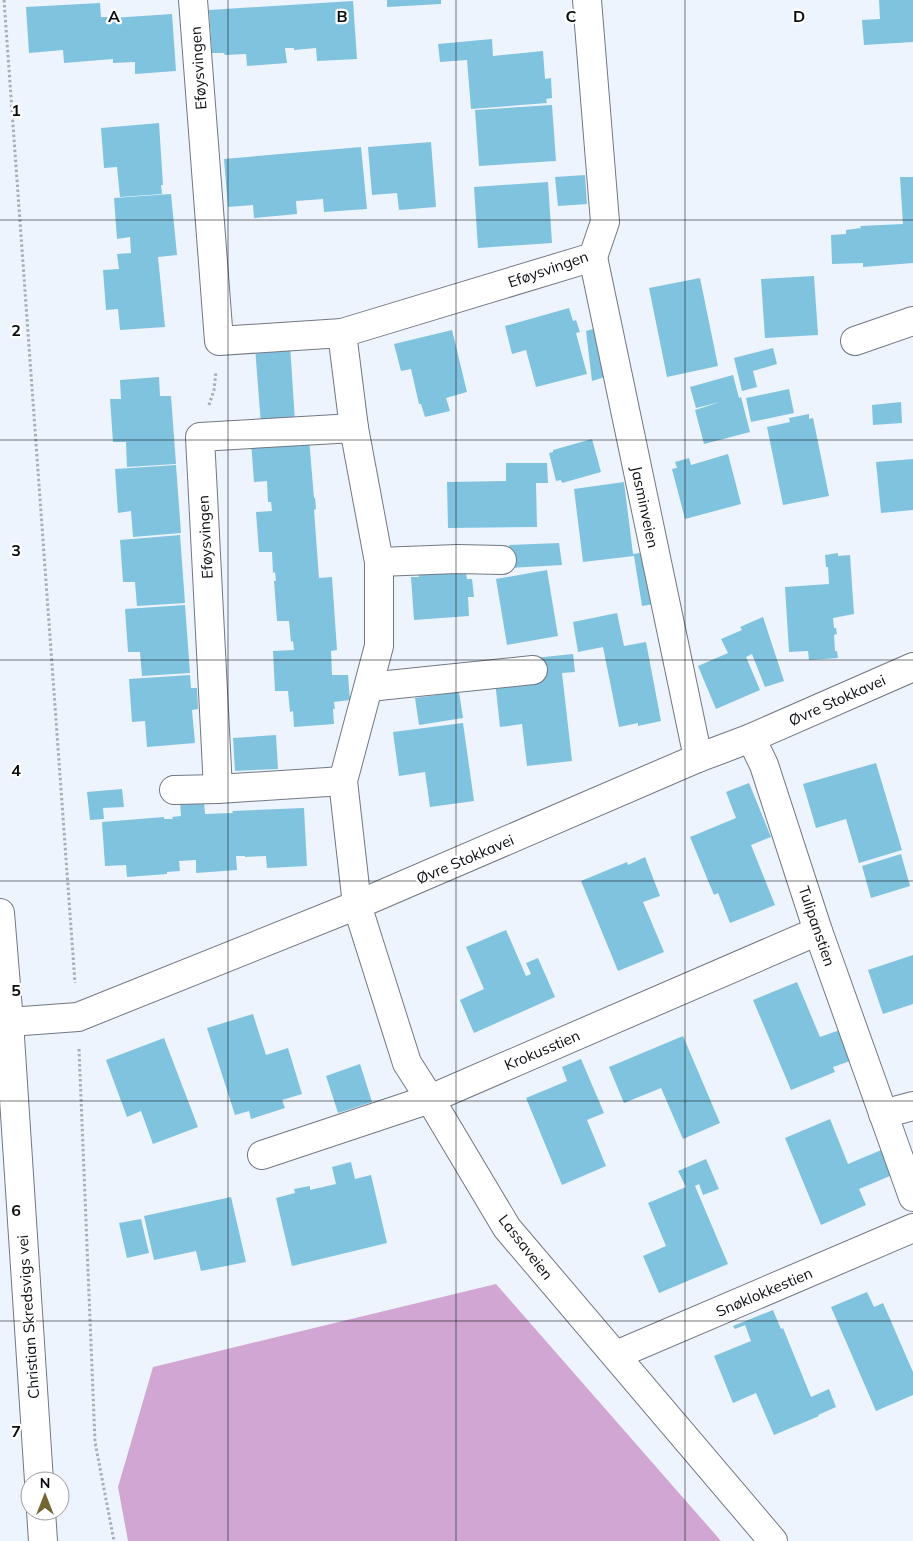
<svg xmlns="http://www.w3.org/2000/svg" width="913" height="1541" viewBox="0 0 913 1541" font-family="Mulish,sans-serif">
<rect width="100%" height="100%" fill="#edf4fe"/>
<polygon fill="#d1a6d2" points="496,1284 721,1541 128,1541 118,1487 153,1367"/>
<g fill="#80c3de">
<polygon points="387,0 441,0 441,4 387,7"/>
<polygon points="879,0 913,0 913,42 864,45 862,20 880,19"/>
<polygon points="353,1 357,59 317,61 316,48 294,50 294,48 285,48 287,63 247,66 246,54 225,55 224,53 212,53 209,10"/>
<polygon points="100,3 101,17 111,17 112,18 172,14 176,71 135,74 135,62 113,63 113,59 64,63 63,50 29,53 26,7"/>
<polygon points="492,39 493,56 543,51 545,78 545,79 551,78 552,98 546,99 547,103 471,109 467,60 440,62 438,44"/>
<polygon points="552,105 556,161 479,166 475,110"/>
<polygon points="159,123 163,185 161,185 162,194 120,197 117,167 104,168 101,128"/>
<polygon points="431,142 436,207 399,210 397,193 372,195 368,147"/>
<polygon points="361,147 367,209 324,212 323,199 296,201 297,214 254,218 253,205 228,207 224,159"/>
<polygon points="585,175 587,204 558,206 555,177"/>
<polygon points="900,177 913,177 913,263 863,267 863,263 832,264 831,235 846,234 846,230 861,228 860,226 903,224"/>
<polygon points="548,182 552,243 478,248 474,187"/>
<polygon points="171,194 177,255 158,257 165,327 120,330 118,309 106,310 103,270 119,269 117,254 131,253 130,237 117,239 114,198"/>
<polygon points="814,276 818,335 765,338 761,279"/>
<polygon points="700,278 718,366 667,377 649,288"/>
<polygon points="569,308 573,321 576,320 580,332 576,333 587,374 536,387 526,350 512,354 505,326"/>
<polygon points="604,326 611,375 592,381 586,331"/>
<polygon points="452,330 467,392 446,398 450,411 425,417 421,404 419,404 411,369 401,371 394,344"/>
<polygon points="290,344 295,422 261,425 255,347"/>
<polygon points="773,348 777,364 753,371 757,387 742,391 734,358"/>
<polygon points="733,375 739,398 741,397 750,432 704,444 695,410 720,402 696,408 690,387"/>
<polygon points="159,377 160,396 171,396 176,464 127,467 126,442 113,442 110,399 121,399 120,380"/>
<polygon points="789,389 794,413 751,422 746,398"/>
<polygon points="901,402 902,423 873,425 872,405"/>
<polygon points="809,414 809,419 813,418 829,496 783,505 767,427 790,422 789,418"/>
<polygon points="309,438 314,498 315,498 316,509 314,510 319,578 332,577 337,650 331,651 332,675 348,675 350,700 334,702 335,709 333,709 334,724 294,727 293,711 290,712 288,691 275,691 273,651 294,650 293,641 291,642 289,621 277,621 274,581 276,581 275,572 273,573 272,552 259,552 256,512 272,511 271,502 268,502 267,481 254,482 251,442"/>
<polygon points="592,439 601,472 562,483 561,480 556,481 549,453 553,452 553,450"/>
<polygon points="728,454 741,504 685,519 672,469 677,468 675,462 689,458 691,465"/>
<polygon points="913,459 913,510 881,513 876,462"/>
<polygon points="506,463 547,463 548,483 536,483 537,527 448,528 447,482 506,481"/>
<polygon points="176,465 181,533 133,537 131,511 118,513 115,469"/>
<polygon points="624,482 633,554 646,552 654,604 642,606 634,556 583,562 574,489"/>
<polygon points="180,535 185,603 137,606 135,582 123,582 120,540"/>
<polygon points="559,543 562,565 509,568 509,545"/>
<polygon points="838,553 838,556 850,555 854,614 833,618 834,628 836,628 837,634 834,635 835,651 837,651 838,658 809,660 808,651 789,652 785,587 829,584 828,567 826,567 825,555"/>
<polygon points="457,567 458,574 466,573 467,579 472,579 474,597 468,597 469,616 414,620 411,577 419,577 418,570"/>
<polygon points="547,570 558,636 507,645 496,579"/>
<polygon points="185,605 190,673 142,676 140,652 128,652 125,609"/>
<polygon points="617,613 624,646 646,642 661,721 638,726 638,723 619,727 603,647 578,652 573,622"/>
<polygon points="763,617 784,681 765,687 752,654 746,657 760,690 716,709 698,666 728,653 721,639 742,630 740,627"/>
<polygon points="573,654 575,672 562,673 572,761 527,766 522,724 500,727 495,681 534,658"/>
<polygon points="190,675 191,688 197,688 198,709 192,710 195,743 147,747 145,721 132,722 129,679"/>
<polygon points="459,692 463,718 419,725 415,698"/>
<polygon points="463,723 474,801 430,807 425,772 399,776 393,732"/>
<polygon points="276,735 278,769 235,771 233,738"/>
<polygon points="876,763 902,850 859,863 846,819 816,828 803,784"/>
<polygon points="749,783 771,837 751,845 775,905 730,923 718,893 714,895 690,837 736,818 726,792"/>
<polygon points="122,789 124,807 103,808 104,819 90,820 87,792"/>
<polygon points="204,801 205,814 233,813 232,811 304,808 307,866 267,868 266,856 245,857 245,856 236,856 237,870 196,873 196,860 179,861 180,871 167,872 167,874 127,877 126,865 105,866 102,822 164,817 164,819 173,819 172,817 181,816 180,802"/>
<polygon points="901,854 910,886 871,898 862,866"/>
<polygon points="645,857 660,896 643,902 664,952 618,971 581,881 627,862 628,865"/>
<polygon points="506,930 526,976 531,974 526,963 538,958 555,997 474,1033 460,1000 484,989 466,947"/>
<polygon points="913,955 913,1004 883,1014 868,970"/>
<polygon points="797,982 820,1037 840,1030 853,1060 833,1067 835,1072 791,1090 753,1000"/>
<polygon points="253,1014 266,1055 288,1048 302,1094 282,1100 285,1108 251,1119 249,1111 235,1115 207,1028"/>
<polygon points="683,1036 720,1123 683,1139 661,1088 624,1103 609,1067"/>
<polygon points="164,1038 198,1127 153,1144 141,1111 127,1117 106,1060"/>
<polygon points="581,1059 604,1113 587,1120 606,1166 562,1185 526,1098 567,1081 562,1067"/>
<polygon points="360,1064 372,1102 338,1113 326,1076"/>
<polygon points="830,1119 848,1164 886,1148 897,1173 859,1189 866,1205 821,1225 785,1138"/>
<polygon points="706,1159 719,1189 703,1195 699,1184 695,1186 728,1264 659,1293 643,1256 666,1246 648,1203 686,1187 678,1171"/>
<polygon points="351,1162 355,1179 371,1175 387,1243 292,1266 276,1198 295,1193 294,1189 310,1186 310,1190 336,1184 332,1167"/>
<polygon points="231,1197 246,1262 201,1271 196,1251 154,1260 144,1216"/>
<polygon points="141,1219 149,1253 127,1258 119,1223"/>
<polygon points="867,1292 874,1307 883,1303 913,1372 913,1395 876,1411 831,1307"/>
<polygon points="773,1310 781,1329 783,1328 811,1397 829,1389 836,1407 818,1415 819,1416 774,1435 756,1393 733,1403 714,1356 751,1341 745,1325 735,1329 733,1326"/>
</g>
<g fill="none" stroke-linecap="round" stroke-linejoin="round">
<g stroke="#717884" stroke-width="30">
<g id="minor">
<polyline points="193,0 219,341 342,333"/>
<polyline points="587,0 605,222 593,257 342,333 354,428 379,562 379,646 343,781 357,905 407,1063 430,1099 507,1228 773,1541"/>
<polyline points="593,257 698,758"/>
<polyline points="855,341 913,321"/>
<polyline points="379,562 457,559 502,560"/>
<polyline points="369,687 533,670"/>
<polyline points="751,738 764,765 818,931 913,1197"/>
<polyline points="218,789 200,437 354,428"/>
<polyline points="174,790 218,789 343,781"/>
<polyline points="9,1022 78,1017 357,905 698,758 751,738 913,667"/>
<polyline points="883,1114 913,1106"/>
<polyline points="262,1155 430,1099 818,931"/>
<polyline points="616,1355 913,1228"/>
</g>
</g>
<g stroke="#717884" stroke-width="30">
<g id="major">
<polyline points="0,913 9,1022 39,1481"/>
<polyline points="41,1511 43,1541"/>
</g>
</g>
<g stroke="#a8aeb6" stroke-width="3" stroke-dasharray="2.5 2.5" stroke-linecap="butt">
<polyline points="4,0 75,983"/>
<polyline points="209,405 214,390 216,372"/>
<polyline points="79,1049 95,1442 114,1541"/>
</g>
<use href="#minor" stroke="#fff" stroke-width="28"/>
<use href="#major" stroke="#fff" stroke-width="28"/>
</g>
<path fill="none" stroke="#090c10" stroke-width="1" stroke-opacity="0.55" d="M228 0V1541M456 0V1541M685 0V1541M0 220H913M0 440H913M0 660H913M0 881H913M0 1101H913M0 1321H913"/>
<g text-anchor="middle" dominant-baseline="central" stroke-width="4.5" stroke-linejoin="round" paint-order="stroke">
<g font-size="15" fill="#090c10" stroke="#fff">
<text transform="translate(198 68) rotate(-94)">Eføysvingen</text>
<text transform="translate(548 269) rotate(-19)">Eføysvingen</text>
<text transform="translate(645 507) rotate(78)">Jasminveien</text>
<text transform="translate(205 537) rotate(-93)">Eføysvingen</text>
<text transform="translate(837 700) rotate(-24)">Øvre Stokkavei</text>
<text transform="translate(465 859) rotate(-23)">Øvre Stokkavei</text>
<text transform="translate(817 926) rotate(71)">Tulipanstien</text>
<text transform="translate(542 1050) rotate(-23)">Krokusstien</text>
<text transform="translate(526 1247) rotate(52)">Lassaveien</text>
<text transform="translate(764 1292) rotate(-23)">Snøklokkestien</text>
<text transform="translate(28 1317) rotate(-94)">Christian Skredsvigs vei</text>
</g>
</g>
<g font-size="16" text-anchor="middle" font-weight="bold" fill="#090c10" stroke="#fff" stroke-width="4.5" stroke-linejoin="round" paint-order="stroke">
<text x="114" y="22">A</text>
<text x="342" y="22">B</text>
<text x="571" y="22">C</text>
<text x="799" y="22">D</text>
<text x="16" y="116">1</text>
<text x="16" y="336">2</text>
<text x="16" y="556">3</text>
<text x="16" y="776">4</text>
<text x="16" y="996">5</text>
<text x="16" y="1216">6</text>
<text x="16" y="1437">7</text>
</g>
<g transform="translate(45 1496)"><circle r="24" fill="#ffffff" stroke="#9d9e9f"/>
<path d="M0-4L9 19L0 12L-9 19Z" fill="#746633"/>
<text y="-8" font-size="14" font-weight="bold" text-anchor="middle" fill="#090c10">N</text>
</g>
</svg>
